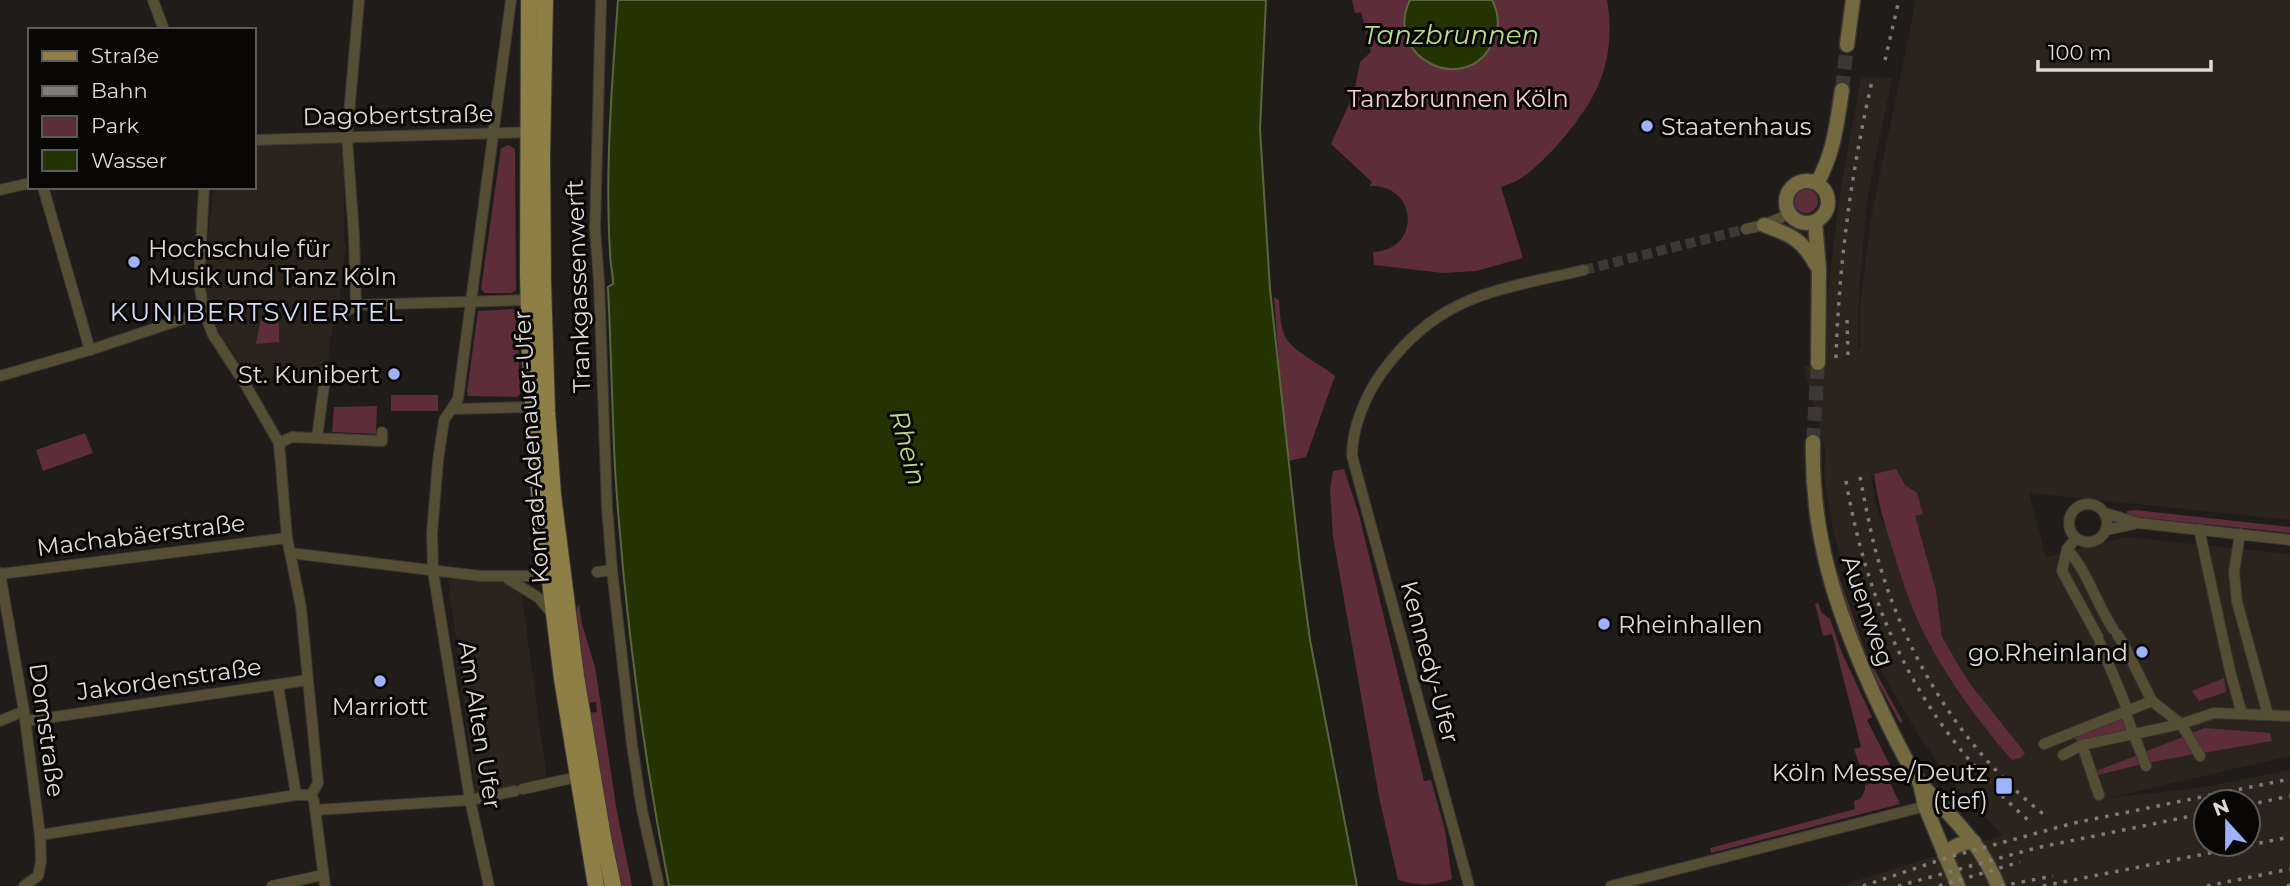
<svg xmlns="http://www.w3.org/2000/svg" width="2290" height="886" viewBox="0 0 2290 886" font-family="Montserrat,sans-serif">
<rect width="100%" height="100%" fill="#1f1c19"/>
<g fill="#2b241d" fill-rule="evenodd">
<path d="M1916 0H2290V520L2029 493 2046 557 2127 537 2290 554V756L2108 798 2199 788 2290 770V886H1839L2003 835 1970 802 1942 769 1919 736 1880 669 1864 635 1851 598 1832 525 1824 473 1826 453 1804 367 1826 360 1828 293 1839 198 1861 77 1892 78 1868 194 1859 290 1858 347 1860 350V305L1871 218ZM1874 475 1936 591 1942 637 1968 681 2002 724 1966 680 1906 574 1877 509 1871 476ZM2206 802H2248V844H2206Z"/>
<polygon points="344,141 344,241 346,244 339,304 330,341 328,362 290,374 254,379 252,366 243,367 218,331 209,312 205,283 205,263 214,187 254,187 254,145"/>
<polygon points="448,579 520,583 547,779 476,795"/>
</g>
<g fill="#5d2d3a">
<path d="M1352 0H1607C1612 26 1610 57 1600 81 1589 111 1548 161 1521 178 1516 182 1508 184 1501 187L1523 258 1476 271 1443 273 1374 265 1373 252C1422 250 1418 183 1369 186L1372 182 1331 144 1354 93 1360 62 1371 52 1361 12 1355 13Z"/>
<polygon points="509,145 515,149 516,290 512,293 484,293 481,289 501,148"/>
<circle cx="1806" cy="201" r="12"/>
<path d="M1274 297 1279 300C1280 311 1280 324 1284 334 1289 350 1321 364 1335 376L1306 457 1289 461 1282 404Z"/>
<polygon points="514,309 517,312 520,394 517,397 468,396 467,392 478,311"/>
<polygon points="261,318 279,318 279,342 256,344"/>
<rect x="391" y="395" width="47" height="16"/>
<polygon points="377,406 376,434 332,432 334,407"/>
<polygon points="85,433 93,453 43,471 36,450"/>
<path d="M1344 469 1359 515 1424 781 1431 780 1445 830 1452 879C1435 886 1417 886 1398 880L1379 797 1333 537 1330 489 1333 471Z"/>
<path d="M1896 469 1905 485 1917 493 1923 514 1915 516 1936 591 1942 637 1968 681 2025 753 2020 758 2012 760C1979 722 1949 682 1926 637 1911 609 1901 577 1892 547 1883 520 1878 502 1874 474Z"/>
<polygon points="2135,510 2290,527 2290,533 2127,516 2127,511"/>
<polygon points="1835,571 1837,571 1866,654 1903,722 1900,723 1862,653"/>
<polygon points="1818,603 1822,613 1830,619 1842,653 1872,717 1867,720 1892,769 1889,775 1871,779 1868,765 1860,766 1854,749 1861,747 1832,634 1823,636 1815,604"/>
<polygon points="579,604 582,624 595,667 617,812 632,886 620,886 587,713 597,712 596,702 586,703 574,615"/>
<polygon points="2224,678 2226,692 2199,701 2192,691"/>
<polygon points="2122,716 2129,733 2076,741 2074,736"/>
<polygon points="2205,728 2270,733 2272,741 2203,753 2189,734"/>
<polygon points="2183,737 2194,754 2148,763 2144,752"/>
<polygon points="2138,755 2142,764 2098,775 2096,771"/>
<polygon points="1886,779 1889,780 1900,804 1711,853 1710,848 1855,809 1854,801 1860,799 1865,790 1865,785"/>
</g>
<g fill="#243302" stroke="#5c6542" stroke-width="2">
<path d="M618 0H1266L1260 129 1270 289 1300 565 1310 640 1357 886H669C642 748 624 608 615 468 612 408 611 347 608 287L613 284C613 273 610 263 610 252 605 170 612 82 618 0Z"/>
<path d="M1410 0H1492C1499 13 1500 29 1493 42 1466 99 1382 57 1410 0Z"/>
</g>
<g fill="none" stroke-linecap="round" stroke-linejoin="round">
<polyline stroke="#3c3836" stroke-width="10" stroke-dasharray="10 5" stroke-linecap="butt" points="1584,270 1746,229"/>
<g stroke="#3c3836" stroke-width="14" stroke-dasharray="14 7" stroke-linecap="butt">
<polyline points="1842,90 1847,45"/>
<polyline points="1813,442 1818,363"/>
</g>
<g stroke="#3a3734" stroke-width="12">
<g id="street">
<polyline points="153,0 164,30"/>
<polyline points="601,0 595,228 599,282 607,507 612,570 632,745 642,810 659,886"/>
<polyline points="254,140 533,132"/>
<polyline points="43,187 90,350"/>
<polyline points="0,190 30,183"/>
<polyline points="1746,229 1764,225 1789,214"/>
<polyline points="356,305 354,236 347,137 359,0"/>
<polyline points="356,305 528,300"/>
<polyline points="345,312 356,305"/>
<polyline points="0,376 90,350 204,312"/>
<polyline points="452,409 533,407"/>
<polyline points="317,438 326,370"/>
<polyline points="279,443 292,437 382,441 382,432"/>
<circle cx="2088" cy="523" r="19"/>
<polyline points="2105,513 2138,523 2290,540"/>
<polyline points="2199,529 2230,671 2242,714"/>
<polyline points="2106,530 2134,524"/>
<polyline points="2240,534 2234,572 2237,602 2268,715"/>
<polyline points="2076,538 2067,549 2062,571 2098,637"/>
<path d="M2067 549C2088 572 2096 603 2113 629"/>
<polyline points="290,553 480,576 554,576"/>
<polyline points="597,572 612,570"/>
<polyline points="0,573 24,711 40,835 41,861 38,876 24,886"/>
<polyline points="0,574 287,538"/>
<polyline points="508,579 539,598 553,615"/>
<polyline points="2117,634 2125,647 2152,701 2181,724 2200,756"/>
<polyline points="2100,643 2128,711"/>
<polyline points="308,680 318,783 311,795"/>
<polyline points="278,685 296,795 311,795 314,801 325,886"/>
<polyline points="2125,712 2146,766"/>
<polyline points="0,721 24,711"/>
<polyline points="26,721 308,680 301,607 287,538 279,443 245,384 213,335 204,312 199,283 204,187"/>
<polyline points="2044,744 2152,701"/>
<polyline points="2082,745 2099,795"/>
<polyline points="2063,755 2082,745 2181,724 2214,713 2290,716"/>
<polyline points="523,789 577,777"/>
<polyline points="315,810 470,800 515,791"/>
<polyline points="40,835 296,795"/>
<polyline points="272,886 323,875"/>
<polyline points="489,886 470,800 433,571 432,533 438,461 444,420 458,399 511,0"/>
<path d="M1469 886 1352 456C1352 427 1366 394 1383 371 1439 294 1498 290 1584 270"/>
<polyline points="1611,886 1930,805"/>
</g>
</g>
<g stroke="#3a3734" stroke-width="17">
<g id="secondary">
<polyline points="1847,45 1853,0"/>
<circle cx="1807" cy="202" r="21"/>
<path d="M1817 183C1834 153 1837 123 1842 90"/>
<polyline points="1815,222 1819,269 1818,363"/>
<path d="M1764 225C1791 235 1802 239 1816 265"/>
<path d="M1813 442C1811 534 1835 607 1872 690 1886 720 1900 752 1918 780 1924 789 1933 796 1940 804 1965 831 1984 851 1998 886"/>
<polyline points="1920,783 1925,806 1958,886"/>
<path d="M1945 856C1952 846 1962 842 1974 842"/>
</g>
</g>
<g stroke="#3a3734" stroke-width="18">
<g id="primary">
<polyline points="529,0 528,273 530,357 539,492 562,679 596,886"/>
<polyline points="545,0 542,157 543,281 547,411 553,495 576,676 604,843 613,886"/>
</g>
</g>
<use href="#street" stroke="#554e34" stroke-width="10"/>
<use href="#secondary" stroke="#756a3f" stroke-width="14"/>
<use href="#primary" stroke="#8e7f47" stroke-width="16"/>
<g stroke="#7e7b79" stroke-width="3.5" stroke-dasharray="3.5 7" stroke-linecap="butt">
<polyline points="1885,60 1899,0"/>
<polyline points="1847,320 1848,355"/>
<path d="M1836 358C1839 264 1851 173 1872 81"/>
<path d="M1860 477C1866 507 1871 537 1880 566 1909 663 1967 755 2047 817"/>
<path d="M1846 481C1870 619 1923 727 2029 821"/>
<polyline points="2248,805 2290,796"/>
<polyline points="1863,886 1949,857 2074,823 2290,779"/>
<polyline points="1898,886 2036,848 2206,813"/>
<polyline points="1939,886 2020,862"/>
<polyline points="2001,886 2053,876"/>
<polyline points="2043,886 2290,837"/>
<polyline points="2207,886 2290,869"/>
<polyline points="2287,886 2290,885"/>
</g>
</g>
<g fill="#9fb3fd" stroke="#080706" stroke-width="2.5">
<circle cx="1647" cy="126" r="7"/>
<circle cx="134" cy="262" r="7"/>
<circle cx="394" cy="374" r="7"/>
<circle cx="1604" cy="624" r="7"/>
<circle cx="2142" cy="652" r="7"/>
<circle cx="380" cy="681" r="7"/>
<rect x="1995" y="777" width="18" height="18" rx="3.5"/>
</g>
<g text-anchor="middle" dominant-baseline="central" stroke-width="6" stroke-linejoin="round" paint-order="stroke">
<g font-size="24" fill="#f7cdd6" stroke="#080706">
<text x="1458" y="98">Tanzbrunnen Köln</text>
</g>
<g font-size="24" fill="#dddad8" stroke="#080706">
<text transform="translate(398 115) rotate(-1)">Dagobertstraße</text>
<text transform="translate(578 286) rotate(-92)">Trankgassenwerft</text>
<text transform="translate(531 447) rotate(-94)">Konrad-Adenauer-Ufer</text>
<text transform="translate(141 535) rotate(-7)">Machabäerstraße</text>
<text transform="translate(1868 611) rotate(71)">Auenweg</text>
<text transform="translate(1430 662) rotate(75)">Kennedy-Ufer</text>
<text transform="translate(169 679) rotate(-8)">Jakordenstraße</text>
<text transform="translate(480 725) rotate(81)">Am Alten Ufer</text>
<text transform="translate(47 730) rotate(82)">Domstraße</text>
</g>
<g font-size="24" fill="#dddad8" stroke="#080706" text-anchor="start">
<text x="1661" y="126">Staatenhaus</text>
<text x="148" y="248">Hochschule für<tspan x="148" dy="28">Musik und Tanz Köln</tspan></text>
<text x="380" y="374" text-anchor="end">St. Kunibert</text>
<text x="1618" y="624">Rheinhallen</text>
<text x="2128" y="652" text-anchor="end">go.Rheinland</text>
<text x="380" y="706" text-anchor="middle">Marriott</text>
<text x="1988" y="772" text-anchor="end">Köln Messe/Deutz<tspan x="1988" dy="28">(tief)</tspan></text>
</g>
<g font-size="26" font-style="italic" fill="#bbdd83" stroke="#080706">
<text x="1451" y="35">Tanzbrunnen</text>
<text transform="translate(908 448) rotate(75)">Rhein</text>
</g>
<g font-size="26" letter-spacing="2" fill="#d3dbf8" stroke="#080706">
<text x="257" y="312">KUNIBERTSVIERTEL</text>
</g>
</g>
<rect x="28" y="28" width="228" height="161" fill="#080706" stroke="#5d5b5a" stroke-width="2"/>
<rect x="42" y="51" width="35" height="10" fill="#8e7f47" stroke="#5d5b5a" stroke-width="2"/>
<text x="91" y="63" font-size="21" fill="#dddad8">Straße</text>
<rect x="42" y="86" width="35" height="10" fill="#7e7b79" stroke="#5d5b5a" stroke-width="2"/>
<text x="91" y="98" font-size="21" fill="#dddad8">Bahn</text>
<rect x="42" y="116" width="35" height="21" fill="#5d2d3a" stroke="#5d5b5a" stroke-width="2"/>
<text x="91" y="133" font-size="21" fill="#dddad8">Park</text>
<rect x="42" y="150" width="35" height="21" fill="#243302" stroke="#5d5b5a" stroke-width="2"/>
<text x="91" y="168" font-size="21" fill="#dddad8">Wasser</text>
<g transform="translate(2227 823) rotate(339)"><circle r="33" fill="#080706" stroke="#5d5b5a" stroke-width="2"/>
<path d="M0-5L12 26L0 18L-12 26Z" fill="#9fb3fd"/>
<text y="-10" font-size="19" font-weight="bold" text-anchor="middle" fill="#dddad8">N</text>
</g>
<path d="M2038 60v10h173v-10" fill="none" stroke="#dddad8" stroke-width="3.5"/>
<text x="2048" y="60" font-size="21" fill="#dddad8" stroke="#080706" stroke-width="5" paint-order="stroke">100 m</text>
</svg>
